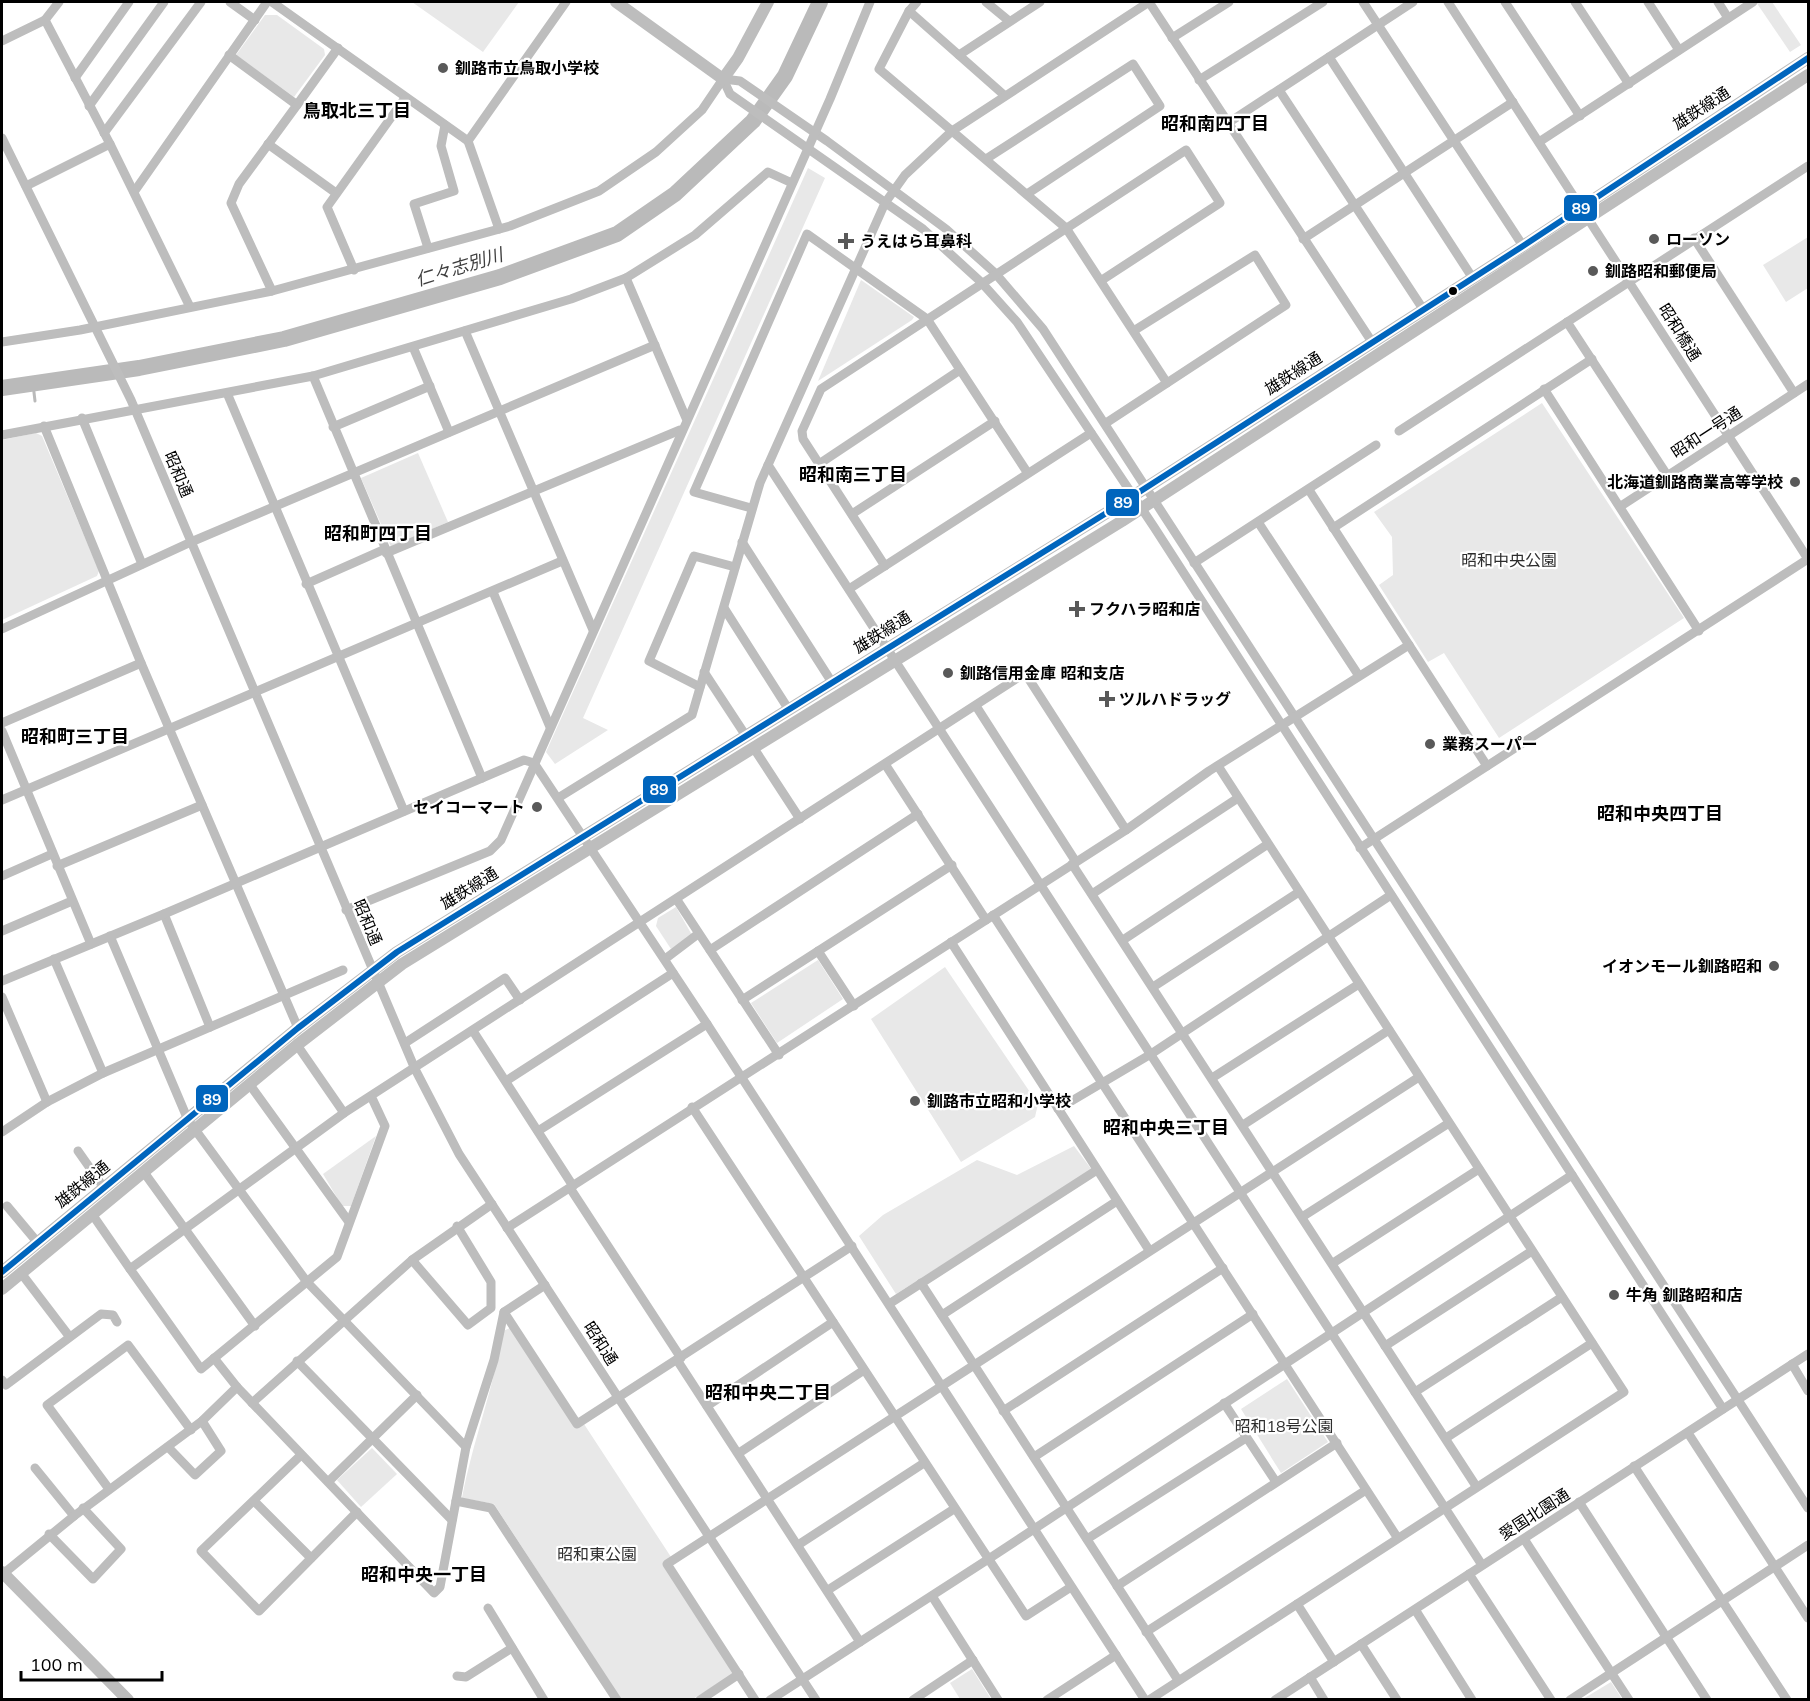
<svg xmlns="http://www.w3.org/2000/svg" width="1810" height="1701" viewBox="0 0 1810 1701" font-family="Mulish,'Noto Sans JP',sans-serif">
<rect width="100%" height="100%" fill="#fff"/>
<g fill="#e8e8e8">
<polygon points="412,2 519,2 483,52"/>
<polygon points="1756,2 1772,2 1801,45 1790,52"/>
<polygon points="265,15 277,15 324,49 325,55 294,97 236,55"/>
<polygon points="808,168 825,178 583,718 608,730 555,764 546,752"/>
<polygon points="1808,237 1808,288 1786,302 1763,265"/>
<polygon points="861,280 914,317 912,320 818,381"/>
<polygon points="1542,403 1684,618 1499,738 1444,653 1428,662 1379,585 1393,575 1392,537 1374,512"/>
<polygon points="36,433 42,436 99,571 97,576 2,620 2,440"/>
<polygon points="418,453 448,522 391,547 361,478"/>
<polygon points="676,907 692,935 671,949 656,926 658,918"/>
<polygon points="818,960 843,999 777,1043 751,1003"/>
<polygon points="945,967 1038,1104 1035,1117 961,1162 871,1019"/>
<polygon points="376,1136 351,1206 342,1206 323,1174"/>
<polygon points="1074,1146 1092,1170 896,1294 859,1236 883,1215 977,1160 1017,1175"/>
<path d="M510 1328 576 1427 584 1424 671 1557 663 1562 735 1673 693 1699H621L494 1504 462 1498C473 1440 494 1388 503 1331Z"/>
<polygon points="1287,1379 1328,1442 1281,1473 1241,1409"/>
<polygon points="372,1448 397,1474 361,1507 337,1480"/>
<polygon points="972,1669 991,1699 960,1699 950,1683"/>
<polygon points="1611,1682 1622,1699 1583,1699"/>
</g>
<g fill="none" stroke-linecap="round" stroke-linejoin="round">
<polyline stroke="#bababa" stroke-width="3" points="33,384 35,401"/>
<polyline stroke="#bababa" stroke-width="16" points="2,388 139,368 284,339 500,277 617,234 675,194 753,121 785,76 820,2"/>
<g stroke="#bdbdbd" stroke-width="9">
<polyline points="230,2 255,20"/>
<polyline points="272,2 468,141 566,2"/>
<polyline points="917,2 909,11 879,69 1066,228 1167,383"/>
<polyline points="986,2 1009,21"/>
<polyline points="1149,2 1372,342"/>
<polyline points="1363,2 1523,246"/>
<polyline points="1448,2 1808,559"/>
<polyline points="1505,2 1580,116"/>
<polyline points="1575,2 1629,84"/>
<polyline points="1648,2 1679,50"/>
<polyline points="1718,2 1728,18"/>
<polyline points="909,11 1004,95"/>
<polyline points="45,20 110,144 190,307"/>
<polyline points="1172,38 1229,2"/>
<polyline points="2,41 45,20 59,2"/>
<polyline points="229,55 297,105 239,184 231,203 272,291"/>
<polyline points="959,55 1040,2"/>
<polyline points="1329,57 1472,277"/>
<polyline points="75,78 129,2"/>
<polyline points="723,79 740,81 827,141 946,229 995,273 1043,329 1808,1508"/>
<polyline points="723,79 730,94 923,229 981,282 1017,322 1154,527 1723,1409"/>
<polyline points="1199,80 1323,2"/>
<polyline points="1279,90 1423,309"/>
<polyline points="297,105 338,48"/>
<polyline points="89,106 164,2"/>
<polyline points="1228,123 1413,2"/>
<polyline points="104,133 201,2"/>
<polyline points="2,138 131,400 415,1069 459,1154 816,1700"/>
<polyline points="468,141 499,229"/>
<polyline points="1539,142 1753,2"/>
<polyline points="268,144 336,193"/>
<polyline points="986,159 1133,64 1160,106 1027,194"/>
<polyline points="26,186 110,144"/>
<polyline points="134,192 267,2"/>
<polyline points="1694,238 1794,393"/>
<polyline points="1303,239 1513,102"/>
<polyline points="428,248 414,204 454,191 441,146 445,125"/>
<polyline points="354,270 327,207 405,98"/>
<polyline points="626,278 686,418"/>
<polyline points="1567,322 1667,475"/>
<polyline points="465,331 593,630"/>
<polyline points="2,342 80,330 272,291 510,226 599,191 656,152 702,110 723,79"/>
<polyline points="413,347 449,432"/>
<polyline points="313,376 482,778"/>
<polyline points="1544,389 1699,631"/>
<polyline points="227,393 404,811"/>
<polyline points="82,418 142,564"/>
<polyline points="1106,423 1286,305 1255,255 1135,330"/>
<polyline points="44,426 141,663 298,1028"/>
<polyline points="333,427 430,386"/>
<polyline points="1399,431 1808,166"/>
<polyline points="2,435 313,376 571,299 626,278 695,235 768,172 792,183"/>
<polyline points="819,464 960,370"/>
<polyline points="768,465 1482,1565"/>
<polyline points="1309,490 1487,766"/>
<polyline points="1621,506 1808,384"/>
<polyline points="751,508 694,492 807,234 927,319 1027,472"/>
<polyline points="852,514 995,421"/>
<polyline points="1258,522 1359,676"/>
<polyline points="1333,528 1592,359"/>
<polyline points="742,542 833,684"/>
<polyline points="386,553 680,430"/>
<polyline points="1194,563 1376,445"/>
<polyline points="885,566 803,439 802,431 821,389 1186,150 1220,203 1102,280"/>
<polyline points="306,584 385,549"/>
<polyline points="849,589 1091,433"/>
<polyline points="493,592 550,727"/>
<polyline points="724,608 789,710"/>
<polyline points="2,629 191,542 655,345"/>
<polyline points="704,672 746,736"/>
<polyline points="700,687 649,661 694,556 735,567"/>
<polyline points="976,706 1076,862"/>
<polyline points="2,723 141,663"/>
<polyline points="2,731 91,944"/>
<polyline points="753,747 800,819"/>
<polyline points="885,764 986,920"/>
<polyline points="558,798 692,715 760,483 885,203 905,175 952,131 1149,2"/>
<polyline points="2,800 562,561"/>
<polyline points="1360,848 1808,559"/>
<polyline points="1072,864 1476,1486"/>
<polyline points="57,866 202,805"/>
<polyline points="2,876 52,854"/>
<polyline points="1092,894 1238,798"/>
<polyline points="677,900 779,1055"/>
<polyline points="346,910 490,851 501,840 830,99 870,2"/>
<polyline points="164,914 210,1027"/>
<polyline points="993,915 1397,1537"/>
<polyline points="2,931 72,901"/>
<polyline points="110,936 188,1120 307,1282 466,1447"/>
<polyline points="1123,940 1268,844"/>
<polyline points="951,942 1149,1250"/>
<polyline points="710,950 918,814"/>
<polyline points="818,951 854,1006"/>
<polyline points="54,959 103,1073"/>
<polyline points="665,959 698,934"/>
<polyline points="2,981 164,914 524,760 534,763 707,1024 1145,1700"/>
<polyline points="1153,987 1299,892"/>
<polyline points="2,997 47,1102"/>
<polyline points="742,1000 952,865"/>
<polyline points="473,1031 573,1186"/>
<polyline points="405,1043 505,978 520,1000"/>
<polyline points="297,1045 344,1113"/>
<polyline points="1212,1078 1359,984"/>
<polyline points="506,1081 673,973"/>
<polyline points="250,1085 349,1222"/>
<polyline points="371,1096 385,1126 337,1257 201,1369 130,1269 344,1113 1025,673 1126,830"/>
<polyline points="692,1107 1026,1616 1071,1587"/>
<polyline points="1058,1109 1151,1054 1391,895"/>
<polyline points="1243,1125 1389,1030"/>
<polyline points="538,1131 707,1024"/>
<polyline points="2,1132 47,1102 103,1073 343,970"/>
<polyline points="78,1151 104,1188"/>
<polyline points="143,1171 255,1326"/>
<polyline points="570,1188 681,1358"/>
<polyline points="7,1206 38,1243"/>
<polyline points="92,1214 130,1269"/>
<polyline points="1302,1217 1449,1123"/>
<polyline points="507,1228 1126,830 1209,771 1409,645"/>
<polyline points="412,1260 468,1325 491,1308 491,1282 457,1226"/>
<polyline points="1333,1263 1479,1169"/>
<polyline points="21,1273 69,1336"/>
<polyline points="921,1283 1178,1680"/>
<polyline points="545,1285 504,1312 577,1424 852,1246"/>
<polyline points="889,1304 1097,1170"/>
<polyline points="942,1315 1117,1201"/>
<polyline points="1385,1346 1532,1251"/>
<polyline points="214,1358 237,1387 434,1593 440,1587 466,1447 494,1360 504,1312"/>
<polyline points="677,1360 860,1642"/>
<polyline points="297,1361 452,1520"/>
<polyline points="1792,1364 1808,1391"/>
<polyline points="2,1380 6,1385 101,1314 113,1315 117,1322"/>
<polyline points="1415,1392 1562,1297"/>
<polyline points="252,1403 412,1260 492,1204"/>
<polyline points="1224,1403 1276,1482"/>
<polyline points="707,1406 833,1322"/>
<polyline points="1003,1411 1223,1268"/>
<polyline points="1688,1433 1808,1618"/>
<polyline points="1446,1438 1592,1343"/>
<polyline points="168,1447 195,1475 221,1451 202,1421"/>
<polyline points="739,1453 864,1370"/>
<polyline points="301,1455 201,1551 259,1611 357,1512"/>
<polyline points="1034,1457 1253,1314"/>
<polyline points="1634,1466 1787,1700"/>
<polyline points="35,1468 74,1516"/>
<polyline points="329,1481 417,1395"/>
<polyline points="109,1489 47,1405 128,1345 191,1430"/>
<polyline points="254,1501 311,1558"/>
<polyline points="456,1501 491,1508 617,1700"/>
<polyline points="1579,1502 1707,1700"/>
<polyline points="49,1534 93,1579 121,1549 83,1508"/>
<polyline points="1087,1539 1246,1438"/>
<polyline points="1524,1539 1629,1700"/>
<polyline points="798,1545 924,1463"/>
<polyline points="3,1574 74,1516 202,1421 237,1387"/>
<polyline points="1469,1574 1551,1700"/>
<polyline points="1117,1586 1337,1443"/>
<polyline points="828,1590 954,1509"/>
<polyline points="932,1596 998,1700"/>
<polyline points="1297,1604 1334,1662"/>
<polyline points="488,1608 544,1700"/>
<polyline points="1416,1611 1472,1700"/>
<polyline points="1146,1632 1366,1490"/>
<polyline points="1361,1644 1397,1700"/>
<polyline points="457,1676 466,1677 512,1648"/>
<polyline points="1310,1677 1324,1700"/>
<polyline points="700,1700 739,1674"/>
<polyline points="755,1700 667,1564 1419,1077"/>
<polyline points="770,1700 987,1560 1572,1175"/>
<polyline points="913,1700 973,1660"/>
<polyline points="1047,1700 1116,1655"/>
<polyline points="1149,1700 1624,1392 1218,766"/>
<polyline points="1275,1700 1808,1354"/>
<polyline points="1570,1700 1808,1545"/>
</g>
<g stroke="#bdbdbd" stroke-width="12">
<polyline points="616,2 723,79 738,58 768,2"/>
<polyline points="2,1272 298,1028 397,952 1108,512 1523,246 1808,58"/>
<polyline points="2,1289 297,1045 402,964 1122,521 1808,75"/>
<polyline points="2,1572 128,1700"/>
</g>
<g stroke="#fff" stroke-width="10">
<polyline id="bus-1" points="2,1272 298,1028 397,952 1108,512 1523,246 1808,58"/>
</g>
<use href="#bus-1" stroke="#0065bd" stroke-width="6"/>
</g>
<g fill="#595959" stroke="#fff" stroke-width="2">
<circle cx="443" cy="68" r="6"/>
<circle cx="1654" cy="239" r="6"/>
<path d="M843 232h6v6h6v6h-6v6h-6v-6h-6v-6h6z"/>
<circle cx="1593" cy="271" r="6"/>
<circle cx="1795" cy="482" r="6"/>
<path d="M1074 600h6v6h6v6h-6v6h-6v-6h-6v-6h6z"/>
<circle cx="948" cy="673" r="6"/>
<path d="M1104 690h6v6h6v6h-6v6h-6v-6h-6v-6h6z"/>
<circle cx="1430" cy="744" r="6"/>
<circle cx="537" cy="807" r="6"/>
<circle cx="1774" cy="966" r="6"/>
<circle cx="915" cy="1101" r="6"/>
<circle cx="1614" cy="1295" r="6"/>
</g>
<circle fill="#000" stroke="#fff" stroke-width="2" cx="1453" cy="291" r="5"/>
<g text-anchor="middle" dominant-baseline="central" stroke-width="4.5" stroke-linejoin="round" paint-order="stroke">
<g font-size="16" font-weight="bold" fill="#000" stroke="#fff" text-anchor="start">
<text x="455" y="68">釧路市立鳥取小学校</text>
<text x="1666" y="239">ローソン</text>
<text x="860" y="241">うえはら耳鼻科</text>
<text x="1605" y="271">釧路昭和郵便局</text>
<text x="1783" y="482" text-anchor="end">北海道釧路商業高等学校</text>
<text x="1089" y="609">フクハラ昭和店</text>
<text x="960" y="673">釧路信用金庫 昭和支店</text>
<text x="1119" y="699">ツルハドラッグ</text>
<text x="1442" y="744">業務スーパー</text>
<text x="525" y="807" text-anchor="end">セイコーマート</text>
<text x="1762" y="966" text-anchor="end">イオンモール釧路昭和</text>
<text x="927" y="1101">釧路市立昭和小学校</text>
<text x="1626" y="1295">牛角 釧路昭和店</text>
</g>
<g font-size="16" fill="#000" stroke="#fff">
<text transform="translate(1701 108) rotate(-33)">雄鉄線通</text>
<text transform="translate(1680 332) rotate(58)">昭和橋通</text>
<text transform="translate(1293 373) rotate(-33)">雄鉄線通</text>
<text transform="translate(1706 432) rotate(-33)">昭和一号通</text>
<text transform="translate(179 474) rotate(67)">昭和通</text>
<text transform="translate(882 632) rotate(-32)">雄鉄線通</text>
<text transform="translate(469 888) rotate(-32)">雄鉄線通</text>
<text transform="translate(368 922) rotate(67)">昭和通</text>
<text transform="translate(82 1184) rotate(-39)">雄鉄線通</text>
<text transform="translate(601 1343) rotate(57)">昭和通</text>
<text transform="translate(1534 1514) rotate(-33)">愛国北園通</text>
</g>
<g font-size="16" fill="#2d2d2d" stroke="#fff">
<text x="1509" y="560">昭和中央公園</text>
<text x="1284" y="1426">昭和18号公園</text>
<text x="597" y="1554">昭和東公園</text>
</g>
<g font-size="18" font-weight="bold" fill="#000" stroke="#fff">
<text x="357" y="110">鳥取北三丁目</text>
<text x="1215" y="123">昭和南四丁目</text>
<text x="853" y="474">昭和南三丁目</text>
<text x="378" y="533">昭和町四丁目</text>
<text x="75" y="736">昭和町三丁目</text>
<text x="1660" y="813">昭和中央四丁目</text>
<text x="1166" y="1127">昭和中央三丁目</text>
<text x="768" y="1392">昭和中央二丁目</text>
<text x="424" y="1574">昭和中央一丁目</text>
</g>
<g font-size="18" font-style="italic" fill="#3e3e3e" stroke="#fff">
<text transform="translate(459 267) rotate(-17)">仁々志別川</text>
</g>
</g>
<g stroke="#fff" stroke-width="2">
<rect x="1563" y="194" width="35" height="28" rx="6" fill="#0065bd"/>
<rect x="1105" y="488" width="35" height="29" rx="6" fill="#0065bd"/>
<rect x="642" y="775" width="35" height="29" rx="6" fill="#0065bd"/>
<rect x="195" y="1084" width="34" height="29" rx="6" fill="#0065bd"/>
</g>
<g font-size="16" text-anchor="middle" font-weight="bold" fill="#fff">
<text x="1581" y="214">89</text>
<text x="1123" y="508">89</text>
<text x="659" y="795">89</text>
<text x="212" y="1105">89</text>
</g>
<rect width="1810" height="1701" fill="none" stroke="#000000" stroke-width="6"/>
<path d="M21 1671v9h141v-9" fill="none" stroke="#000000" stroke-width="3"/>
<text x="30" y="1671" font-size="18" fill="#000000" stroke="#ffffff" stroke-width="4.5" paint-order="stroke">100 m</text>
</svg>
